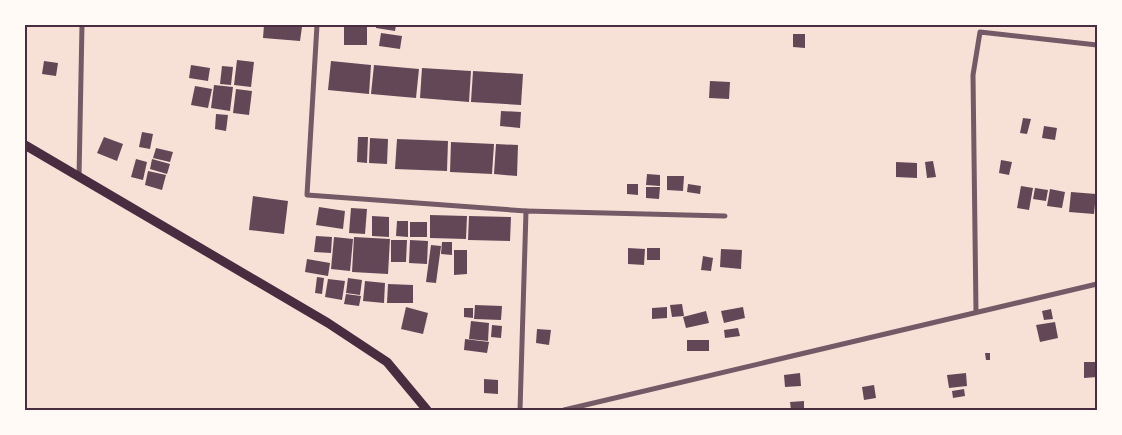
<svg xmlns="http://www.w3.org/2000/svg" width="1122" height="435" viewBox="0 0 1122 435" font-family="'Nunito Sans',sans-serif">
<rect width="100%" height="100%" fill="#f7e1d7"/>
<g fill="#644757">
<polygon points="264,25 302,27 300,41 263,38"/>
<polygon points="376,25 396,25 395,31 376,28"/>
<rect x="344" y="27" width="23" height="18"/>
<polygon points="381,33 402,36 400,49 379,46"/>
<polygon points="793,34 805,34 805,48 793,47"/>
<polygon points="237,60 254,62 251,87 234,85"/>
<polygon points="44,61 58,63 56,76 42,74"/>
<polygon points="331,61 371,65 369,94 328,90"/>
<polygon points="191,65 210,68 208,81 189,78"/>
<polygon points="374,65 419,69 416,98 371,94"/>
<polygon points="222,66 233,67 231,85 220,84"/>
<polygon points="422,68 471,71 469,102 420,98"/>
<polygon points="473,71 523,74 521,105 471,102"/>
<polygon points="710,81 730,82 729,99 709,98"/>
<polygon points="214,85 233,87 230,111 211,108"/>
<polygon points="195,86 212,89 208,108 191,105"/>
<polygon points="236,89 252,91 249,115 233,113"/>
<polygon points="501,111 521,112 520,128 500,126"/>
<polygon points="216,114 228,115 226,131 215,129"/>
<polygon points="1023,118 1031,119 1027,134 1020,133"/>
<polygon points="1044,126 1057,128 1055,140 1042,138"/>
<polygon points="142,132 153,134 150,149 139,147"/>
<polygon points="104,137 123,144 117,161 97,153"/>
<polygon points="358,137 368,137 367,163 357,162"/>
<polygon points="370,138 388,139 387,164 369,163"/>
<polygon points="397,139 448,141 447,171 395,169"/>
<polygon points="451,142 494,144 492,174 450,172"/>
<polygon points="496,144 518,145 517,176 494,174"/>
<polygon points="156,148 173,152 170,162 153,158"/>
<polygon points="136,159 147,162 143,180 131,177"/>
<polygon points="152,159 170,164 167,174 150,169"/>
<polygon points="1001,160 1012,162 1009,175 999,173"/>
<polygon points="933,161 936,177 927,178 925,162"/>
<polygon points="896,162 917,163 917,178 896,177"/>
<polygon points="148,171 166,175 162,190 145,185"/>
<polygon points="647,174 660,175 660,186 646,185"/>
<polygon points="667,176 684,176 683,191 667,190"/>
<polygon points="627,184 638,184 638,195 627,194"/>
<polygon points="688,184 701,186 700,194 687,192"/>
<polygon points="1021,186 1033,188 1029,210 1017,208"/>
<polygon points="646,187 660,187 659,199 646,198"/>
<polygon points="1035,188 1048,190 1046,201 1033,199"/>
<polygon points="1050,189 1065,192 1062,208 1047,206"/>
<polygon points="1071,192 1096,194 1094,214 1069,212"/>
<polygon points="253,196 288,201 284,234 249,230"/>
<polygon points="319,207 345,211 343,229 316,225"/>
<polygon points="351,208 367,209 365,234 349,233"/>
<polygon points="430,215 467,216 466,239 430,238"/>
<polygon points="372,216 389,217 389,237 372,236"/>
<polygon points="469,216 511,217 510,241 468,240"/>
<polygon points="397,221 408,221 408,237 396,236"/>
<rect x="410" y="222" width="17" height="15"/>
<polygon points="316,236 332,237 331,253 314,252"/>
<polygon points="334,237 353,239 350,271 331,269"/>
<polygon points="354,237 390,239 388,274 352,272"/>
<polygon points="391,240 407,240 406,262 391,262"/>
<polygon points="410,240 428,241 427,264 409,263"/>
<polygon points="442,242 452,242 452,255 441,254"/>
<polygon points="431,245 441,246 436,283 426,282"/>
<polygon points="628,248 645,249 644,265 628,264"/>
<rect x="647" y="248" width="13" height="12"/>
<polygon points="721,249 742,250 741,269 720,267"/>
<polygon points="454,250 467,250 467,274 454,275"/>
<polygon points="703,256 713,258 711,271 701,270"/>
<polygon points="307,259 330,263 328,276 305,272"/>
<polygon points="317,277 324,278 322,294 315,293"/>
<polygon points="348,278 362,280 360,295 346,293"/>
<polygon points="328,279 345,281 342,300 325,297"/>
<polygon points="365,281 385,283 384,303 363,301"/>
<polygon points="388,284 413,285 413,303 387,303"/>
<polygon points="346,294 361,296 359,306 344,304"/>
<polygon points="682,304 684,316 672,317 670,305"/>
<polygon points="475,305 502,306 501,320 474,319"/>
<polygon points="406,307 428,313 423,334 401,329"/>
<polygon points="667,307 667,318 652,319 652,308"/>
<polygon points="743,307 745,318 724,323 721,311"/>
<polygon points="464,308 473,308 473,318 464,317"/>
<polygon points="1051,309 1053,319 1044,320 1042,311"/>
<polygon points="706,311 709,323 686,328 683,317"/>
<polygon points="471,321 489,323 488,341 469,339"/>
<polygon points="1055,322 1058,338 1040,342 1036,325"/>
<polygon points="492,325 502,326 501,338 491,337"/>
<polygon points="738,328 740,336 725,338 724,330"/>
<polygon points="537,329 551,330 549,345 536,343"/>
<polygon points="465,339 489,342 487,353 464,350"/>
<rect x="687" y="340" width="22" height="11"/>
<polygon points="985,353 990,353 990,360 986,360"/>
<polygon points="1084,362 1097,362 1097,377 1084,378"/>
<polygon points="800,373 801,386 785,387 784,375"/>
<polygon points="966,373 967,386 949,388 947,375"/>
<polygon points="484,379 498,380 498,394 484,393"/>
<polygon points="874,385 876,398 864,400 862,387"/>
<polygon points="964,389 965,396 953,398 952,391"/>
<polygon points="804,401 804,409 791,410 790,402"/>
</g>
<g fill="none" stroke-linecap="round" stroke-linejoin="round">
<g stroke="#755966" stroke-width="5">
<polyline points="317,25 307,195 526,211"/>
<polyline points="79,177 82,25"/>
<polyline points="976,312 973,75 980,32 1097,45"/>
<polyline points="520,410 526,211 725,216"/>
<polyline points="564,410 1097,284"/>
</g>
<polyline stroke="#4a2c40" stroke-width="9" points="25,145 328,323 387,362 427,410"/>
</g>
<rect width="1122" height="435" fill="none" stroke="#fffaf5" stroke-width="52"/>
<rect x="26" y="26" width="1070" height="383" fill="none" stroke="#4a2c40" stroke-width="2"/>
</svg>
